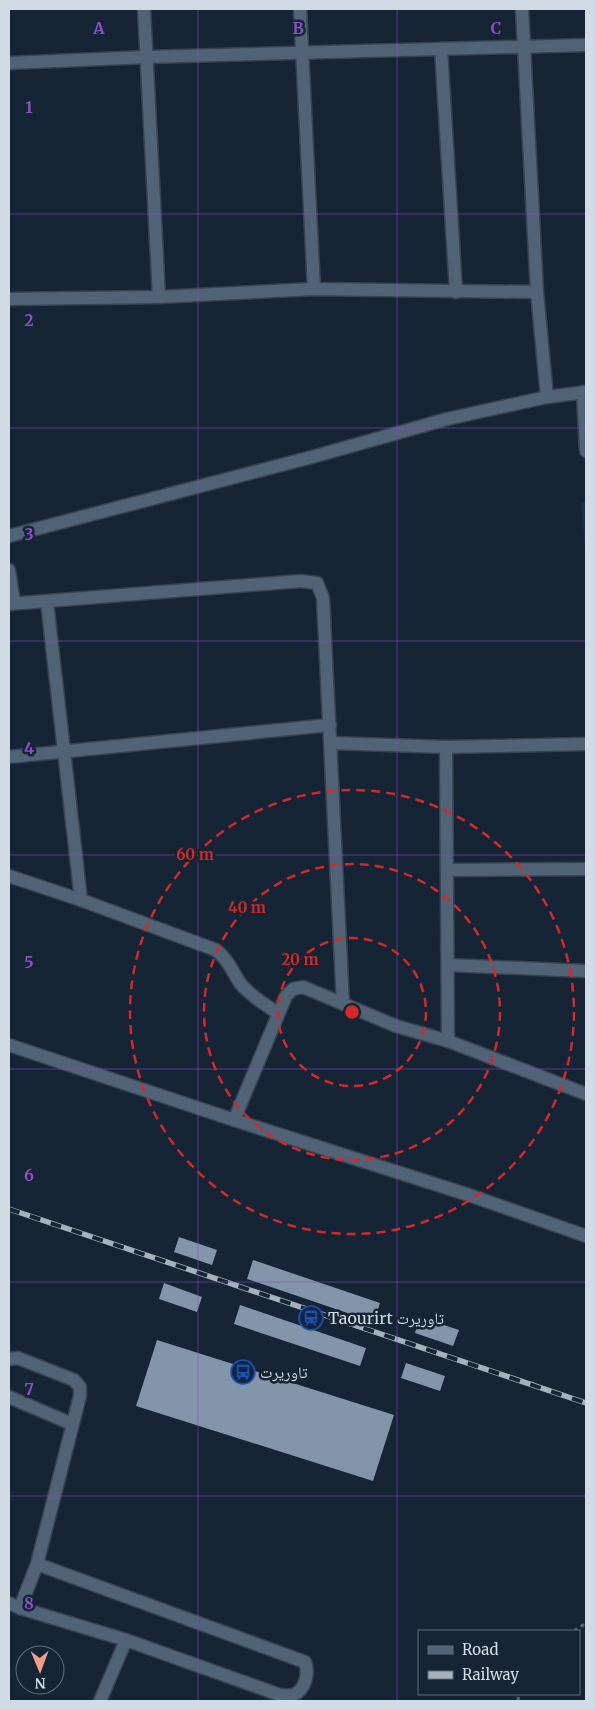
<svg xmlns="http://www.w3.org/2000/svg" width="595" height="1710" viewBox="0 0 595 1710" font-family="Merriweather,'Noto Naskh Arabic',serif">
<rect width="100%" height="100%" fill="#152535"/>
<polygon fill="#1b3045" points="586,501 586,560 581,503"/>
<g fill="#8295aa">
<polygon points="179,1237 217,1250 212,1265 174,1252"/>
<polygon points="253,1260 380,1303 374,1322 247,1279"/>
<polygon points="164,1283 202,1297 197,1312 159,1299"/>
<polygon points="240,1305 366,1348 360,1366 234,1324"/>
<polygon points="420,1317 459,1330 453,1346 415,1333"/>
<polygon points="157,1340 394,1415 373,1481 136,1406"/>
<polygon points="406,1363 445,1376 440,1391 401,1378"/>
</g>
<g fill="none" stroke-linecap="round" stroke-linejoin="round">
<g stroke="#384351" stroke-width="15">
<g id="lane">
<polyline points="9,1359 18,1358 74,1380 80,1387 80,1396 37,1564 20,1608"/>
<polyline points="9,1397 72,1424"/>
<path d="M37 1564 305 1662C309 1672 306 1690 293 1695 289 1696 284 1695 280 1695"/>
</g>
</g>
<g stroke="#384351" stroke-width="15">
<g id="street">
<polyline points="144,9 159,297"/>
<polyline points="300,9 314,289"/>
<polyline points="522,9 537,292 547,397"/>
<polyline points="441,49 456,292"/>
<polyline points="9,63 147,57 586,45"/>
<polyline points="9,299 159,297 314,289 537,292"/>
<polyline points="583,392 586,451"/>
<polyline points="9,536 312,457 447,419 547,397 586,392"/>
<polyline points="9,570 14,603"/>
<polyline points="47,602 81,900"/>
<polyline points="9,604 301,581 317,583 323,598 343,1004"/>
<polyline points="331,743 446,747 586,744"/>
<polyline points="446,747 448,1041"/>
<polyline points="9,757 330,725"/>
<polyline points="447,870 586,869"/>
<path d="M9 876 81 900 216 950C228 959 232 971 240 983 249 995 265 1004 277 1013"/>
<polyline points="448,965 586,971"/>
<polyline points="9,1045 234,1120 469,1195 586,1236"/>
<polyline points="234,1120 286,996 293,989 303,987 396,1026 448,1041 586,1094"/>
<polyline points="9,1603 20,1608 126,1640 280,1695"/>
<polyline points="100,1701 126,1640"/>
</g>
</g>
<g stroke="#576574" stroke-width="3" stroke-dasharray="4 4" stroke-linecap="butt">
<polyline points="574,1631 586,1623"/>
<polyline points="518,1701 519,1694"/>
</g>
<use href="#lane" stroke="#516377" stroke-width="12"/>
<use href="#street" stroke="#516377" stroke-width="12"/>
<g stroke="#a5b1bd" stroke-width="5.5">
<polyline id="rail" points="9,1209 586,1403"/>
</g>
<use href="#rail" stroke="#152535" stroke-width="4" stroke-dasharray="11" stroke-linecap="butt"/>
</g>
<path fill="none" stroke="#8c4fc7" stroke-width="1" stroke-opacity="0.55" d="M198 9V1701M397 9V1701M9 214H586M9 428H586M9 641H586M9 855H586M9 1069H586M9 1282H586M9 1496H586"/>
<g fill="none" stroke="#d62828" stroke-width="2.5" stroke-dasharray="9 6">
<circle cx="352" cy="1012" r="74"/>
<circle cx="352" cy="1012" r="148"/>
<circle cx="352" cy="1012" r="222"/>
</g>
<defs>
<g id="station-ring" transform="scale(1.25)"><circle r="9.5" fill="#152535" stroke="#1a4fb4" stroke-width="1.5"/><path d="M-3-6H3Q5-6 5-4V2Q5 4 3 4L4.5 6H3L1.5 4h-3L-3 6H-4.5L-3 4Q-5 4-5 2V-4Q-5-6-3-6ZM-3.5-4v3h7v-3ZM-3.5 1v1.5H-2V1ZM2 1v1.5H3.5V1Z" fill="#1a4fb4"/></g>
<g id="bus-ring" transform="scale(1.25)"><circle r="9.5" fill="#152535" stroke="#1a4fb4" stroke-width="1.5"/><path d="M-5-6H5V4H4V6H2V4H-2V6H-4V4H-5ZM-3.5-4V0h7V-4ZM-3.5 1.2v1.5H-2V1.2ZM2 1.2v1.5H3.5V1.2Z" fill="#1a4fb4"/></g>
</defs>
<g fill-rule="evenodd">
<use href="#station-ring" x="311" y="1318"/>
<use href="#bus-ring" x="243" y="1372"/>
</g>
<g text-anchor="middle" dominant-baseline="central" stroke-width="5" stroke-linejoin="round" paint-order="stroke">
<g font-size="16" fill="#d0dbe6" stroke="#152535" text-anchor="start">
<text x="328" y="1318">Taourirt تاوريرت</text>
<text x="260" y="1372">تاوريرت</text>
</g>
</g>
<g font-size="16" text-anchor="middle" font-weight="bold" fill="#8c4fc7" stroke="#152535" stroke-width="5" stroke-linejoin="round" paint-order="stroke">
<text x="99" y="34">A</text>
<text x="298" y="34">B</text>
<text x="496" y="34">C</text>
<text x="29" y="113">1</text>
<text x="29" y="326">2</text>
<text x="29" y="540">3</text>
<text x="29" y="754">4</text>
<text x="29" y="968">5</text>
<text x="29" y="1181">6</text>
<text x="29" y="1395">7</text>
<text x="29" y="1609">8</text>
</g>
<circle cx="352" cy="1012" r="8" fill="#d62828" stroke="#152535" stroke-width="2.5"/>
<g font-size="15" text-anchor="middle" font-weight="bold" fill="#d62828" stroke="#152535" stroke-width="5" stroke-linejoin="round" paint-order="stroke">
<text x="195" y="860">60 m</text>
<text x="247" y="913">40 m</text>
<text x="300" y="965">20 m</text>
</g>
<rect width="595" height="1710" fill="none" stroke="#d0dbe6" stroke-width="20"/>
<rect x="418" y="1630" width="162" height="65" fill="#152535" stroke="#606e7c"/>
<rect x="428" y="1646" width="25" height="8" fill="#516377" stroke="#606e7c"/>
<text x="462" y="1655" font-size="15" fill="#d0dbe6">Road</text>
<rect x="428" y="1671" width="25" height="8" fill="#a5b1bd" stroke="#606e7c"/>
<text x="462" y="1680" font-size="15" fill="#d0dbe6">Railway</text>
<g transform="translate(40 1670) rotate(179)"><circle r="24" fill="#152535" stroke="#606e7c"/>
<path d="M0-4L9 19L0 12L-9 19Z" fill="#f49e89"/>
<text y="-8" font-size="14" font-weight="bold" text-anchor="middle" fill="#d0dbe6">N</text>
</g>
</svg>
